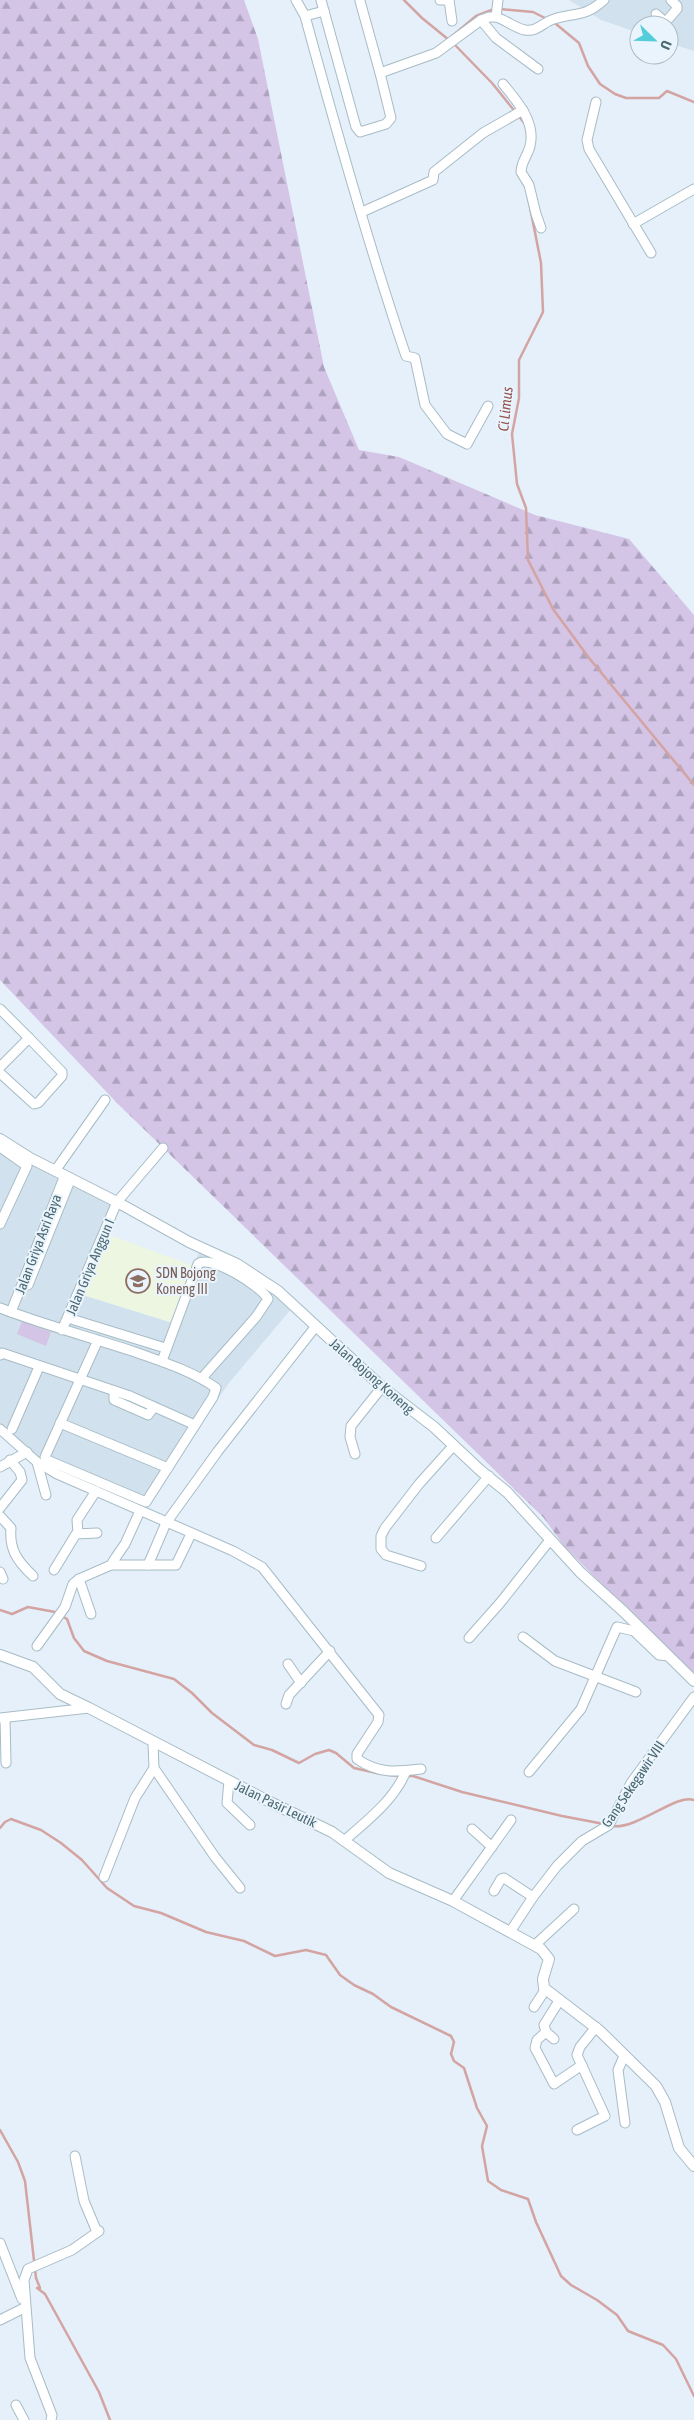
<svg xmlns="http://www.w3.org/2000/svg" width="694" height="2420" viewBox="0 0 694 2420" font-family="'Asap Condensed',sans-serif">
<defs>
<pattern id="forest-firs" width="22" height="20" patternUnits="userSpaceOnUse" patternTransform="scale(1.25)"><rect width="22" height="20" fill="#d4c4e6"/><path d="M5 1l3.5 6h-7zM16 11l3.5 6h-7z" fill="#aea3bf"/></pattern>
</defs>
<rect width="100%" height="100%" fill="#e5f0fa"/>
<g fill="#d1e2ee">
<polygon points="569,0 694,0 694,51 669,43 669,25 639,25 639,33 601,20"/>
<polygon points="0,1143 120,1208 83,1295 173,1323 199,1252 253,1277 292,1308 229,1383 144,1507 37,1458 28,1447 0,1425"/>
</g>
<polygon fill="#ecf6e1" points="107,1234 194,1266 173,1323 83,1295"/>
<polygon fill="url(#forest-firs)" points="0,0 244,0 258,39 324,367 359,450 399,457 535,515 629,539 694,615 694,1677 564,1546 543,1517 118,1104 0,980"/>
<polygon fill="#d4c4e6" points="22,1321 51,1332 46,1346 17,1334"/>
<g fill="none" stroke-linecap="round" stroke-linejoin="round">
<g stroke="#d3a4a2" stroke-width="2.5">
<polyline points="404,0 422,18 449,40"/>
<polyline points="500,9 533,12 545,18"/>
<polyline points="556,24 579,43 588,66 600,84 615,94 626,98 659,98 667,91 694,102"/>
<polyline points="451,37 476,16 494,9"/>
<polyline points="455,45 492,83 525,124"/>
<polyline points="528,197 541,263 543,312 519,360 519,398 512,434 517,484 526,508 528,560 553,609 589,658 694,785"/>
<polyline points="0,1610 12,1614 28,1607 55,1612 67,1619 74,1638 84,1651 107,1661 174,1679 192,1693 212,1713 254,1745 272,1750 299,1763 315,1754 329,1750 336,1753 354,1768 381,1774"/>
<polyline points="389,1775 401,1776"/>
<polyline points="406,1776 413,1776 462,1792 562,1816 604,1824"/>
<path d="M612 1826C637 1830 677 1793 694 1800"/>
<polyline points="0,1828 5,1822 11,1819 41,1830 61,1843 82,1860 107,1888 134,1906 161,1913 206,1932 244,1941 275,1956 306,1950 326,1955 340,1975 354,1985 373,1994 391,2007 451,2036 454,2042 451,2054 454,2061 464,2068 477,2108 487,2126 482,2146 488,2181 501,2190 528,2199 536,2222 561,2276 571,2285 597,2300 617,2315 628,2331 663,2345 676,2359 694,2396"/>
<polyline points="0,2130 18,2162 25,2181 36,2278 40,2288 37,2288 45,2294 99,2392 110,2420"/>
</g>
<g stroke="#a7bcc6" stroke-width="11">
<g id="minor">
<path d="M296 0 305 16C336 130 368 244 406 356L415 358 425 405 447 434 467 444 488 406"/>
<polyline points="321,0 324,11"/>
<polyline points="440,0 449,0"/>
<polyline points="449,0 452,21"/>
<polyline points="360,1 380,73 436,53 481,20 489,17 496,17 498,0"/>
<polyline points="656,14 665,22"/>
<polyline points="305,16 324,11 356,127 360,132 386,124 391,118 380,73"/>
<path d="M496 17C506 20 515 28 525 30 538 32 543 22 554 19 576 12 584 18 604 0"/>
<polyline points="481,20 496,38 538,69"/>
<polyline points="663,25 677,9 677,6 671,0"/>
<path d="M503 84C517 101 536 122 530 146 528 155 521 162 521 172L529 185 536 214 541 228"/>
<polyline points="596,102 587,140 589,149 651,253"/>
<polyline points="362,212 433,180 434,172 483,133 523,110"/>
<polyline points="633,224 694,189"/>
<polyline points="0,1009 29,1038 0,1067"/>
<polyline points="0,1073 34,1104 38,1103 62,1076 62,1072 29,1038"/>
<polyline points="0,1147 27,1166 0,1224"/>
<polyline points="55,1171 105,1100"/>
<polyline points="28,1285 71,1178"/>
<path d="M0 1308C44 1325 90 1337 135 1352 163 1362 192 1371 216 1388L213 1397 146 1502 47 1460 45 1457 98 1340"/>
<polyline points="11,1312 65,1175"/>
<polyline points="68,1318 162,1347"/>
<polyline points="62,1330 117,1202 163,1148"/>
<polyline points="0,1355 2,1353 130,1396 195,1425"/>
<path d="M162 1361 198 1264C210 1254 261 1286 268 1299L256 1317 202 1378"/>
<polyline points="114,1391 114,1400 148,1415 154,1407"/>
<polyline points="60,1423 168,1468"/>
<path d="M0 1429 37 1462 57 1474 233 1551 262 1567 379 1715 378 1722 357 1754V1759C379 1774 396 1772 421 1769"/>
<polyline points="12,1429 39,1367"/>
<polyline points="355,1454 350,1437 351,1426 382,1387"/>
<polyline points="37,1462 46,1495"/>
<polyline points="0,1467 27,1452"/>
<polyline points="0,1508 22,1480 20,1472 10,1460"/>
<path d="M0 1516 11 1528C9 1549 17 1561 33 1576"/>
<polyline points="78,1533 77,1520 96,1491"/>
<polyline points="436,1538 489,1476"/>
<polyline points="111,1565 176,1565 191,1534"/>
<polyline points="148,1565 166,1523 218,1451 316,1326"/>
<polyline points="421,1566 386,1555 381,1549 381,1536 385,1528 419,1484 454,1445"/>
<polyline points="54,1570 76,1534 97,1533"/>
<polyline points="0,1572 3,1579"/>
<polyline points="79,1579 91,1614"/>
<polyline points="523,1637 555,1661 636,1692"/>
<polyline points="469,1638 500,1603 550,1540"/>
<polyline points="37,1646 65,1607 73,1584 79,1579 111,1565 116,1557 125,1544 140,1511"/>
<polyline points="288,1664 301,1683"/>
<polyline points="286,1704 289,1695 330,1651"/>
<polyline points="0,1718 89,1708"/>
<polyline points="5,1718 6,1763"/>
<polyline points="153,1743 154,1768 215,1857 240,1888"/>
<polyline points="529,1772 581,1709 617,1627 634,1631 659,1655 669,1656"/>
<polyline points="229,1781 227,1803 250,1825"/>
<polyline points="472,1829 492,1847"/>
<path d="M345 1840C368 1820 395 1799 406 1771"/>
<polyline points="104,1877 135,1798 154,1768"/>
<polyline points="494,1891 501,1879 504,1878 533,1897"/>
<polyline points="453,1901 511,1820"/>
<polyline points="510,1932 533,1897 557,1866 582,1841 609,1825 631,1783 694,1697"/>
<polyline points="535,1945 574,1909"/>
<polyline points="534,2007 545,1990"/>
<polyline points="546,2032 537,2040 535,2048 554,2084 582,2065"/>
<polyline points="554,2039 546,2032 544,2025 559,2001"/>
<polyline points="624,2056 618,2070 625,2123"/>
<polyline points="577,2130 605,2116 577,2055 580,2047 596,2027"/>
<polyline points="75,2156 84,2201 97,2232"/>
<polyline points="0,2243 22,2299"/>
<polyline points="0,2320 24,2308"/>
<polyline points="16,2405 24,2420"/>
<polyline points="51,2420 52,2415 30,2358 24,2280 28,2269 72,2250 99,2231"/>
</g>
</g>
<g stroke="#a7bcc6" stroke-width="12">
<g id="tertiary">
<polyline points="0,1139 30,1158 117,1202 189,1242 237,1264 278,1291 382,1387 434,1427 481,1471 507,1492 580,1572 624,1612 694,1681"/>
<polyline points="0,1655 33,1667 60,1694 89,1708 272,1803 332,1832 389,1873 453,1901 541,1949 549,1959 543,1979 544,1988 600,2031 656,2086 665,2102 679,2148 694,2166"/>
</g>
</g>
<use href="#minor" stroke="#fff" stroke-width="9"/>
<use href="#tertiary" stroke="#fff" stroke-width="10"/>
</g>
<defs>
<g id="school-ring" transform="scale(1.25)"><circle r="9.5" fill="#eaf4fd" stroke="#8d6e63" stroke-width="1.5"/><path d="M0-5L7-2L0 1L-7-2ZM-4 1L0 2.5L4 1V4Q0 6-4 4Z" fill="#8d6e63"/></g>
</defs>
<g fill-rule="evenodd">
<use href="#school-ring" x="138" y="1281"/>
</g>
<g text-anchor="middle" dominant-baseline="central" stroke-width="4" stroke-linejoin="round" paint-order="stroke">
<g font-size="14" fill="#4c6871" stroke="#eaf4fd">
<text transform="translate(38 1244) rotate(-69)">Jalan Griya Asri Raya</text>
<text transform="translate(90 1267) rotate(-67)">Jalan Griya Anggun I</text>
<text transform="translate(372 1376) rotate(41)">Jalan Bojong Koneng</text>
<text transform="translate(633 1784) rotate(-56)">Gang Sekegawir VIII</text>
<text transform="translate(276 1804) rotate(26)">Jalan Pasir Leutik</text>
</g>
<g font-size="14" fill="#785e54" stroke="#eaf4fd" text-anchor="start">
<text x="156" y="1273">SDN Bojong<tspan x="156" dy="16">Koneng III</tspan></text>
</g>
<g font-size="15" font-style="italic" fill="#965551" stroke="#eaf4fd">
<text transform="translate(505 409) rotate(-84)">Ci Limus</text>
</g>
</g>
<g transform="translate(654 40) rotate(113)"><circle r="24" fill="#eaf4fd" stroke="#abbcc5"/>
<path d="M0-4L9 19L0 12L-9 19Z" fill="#53cdda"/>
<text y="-8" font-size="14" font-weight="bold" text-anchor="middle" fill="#4c6871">U</text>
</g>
</svg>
